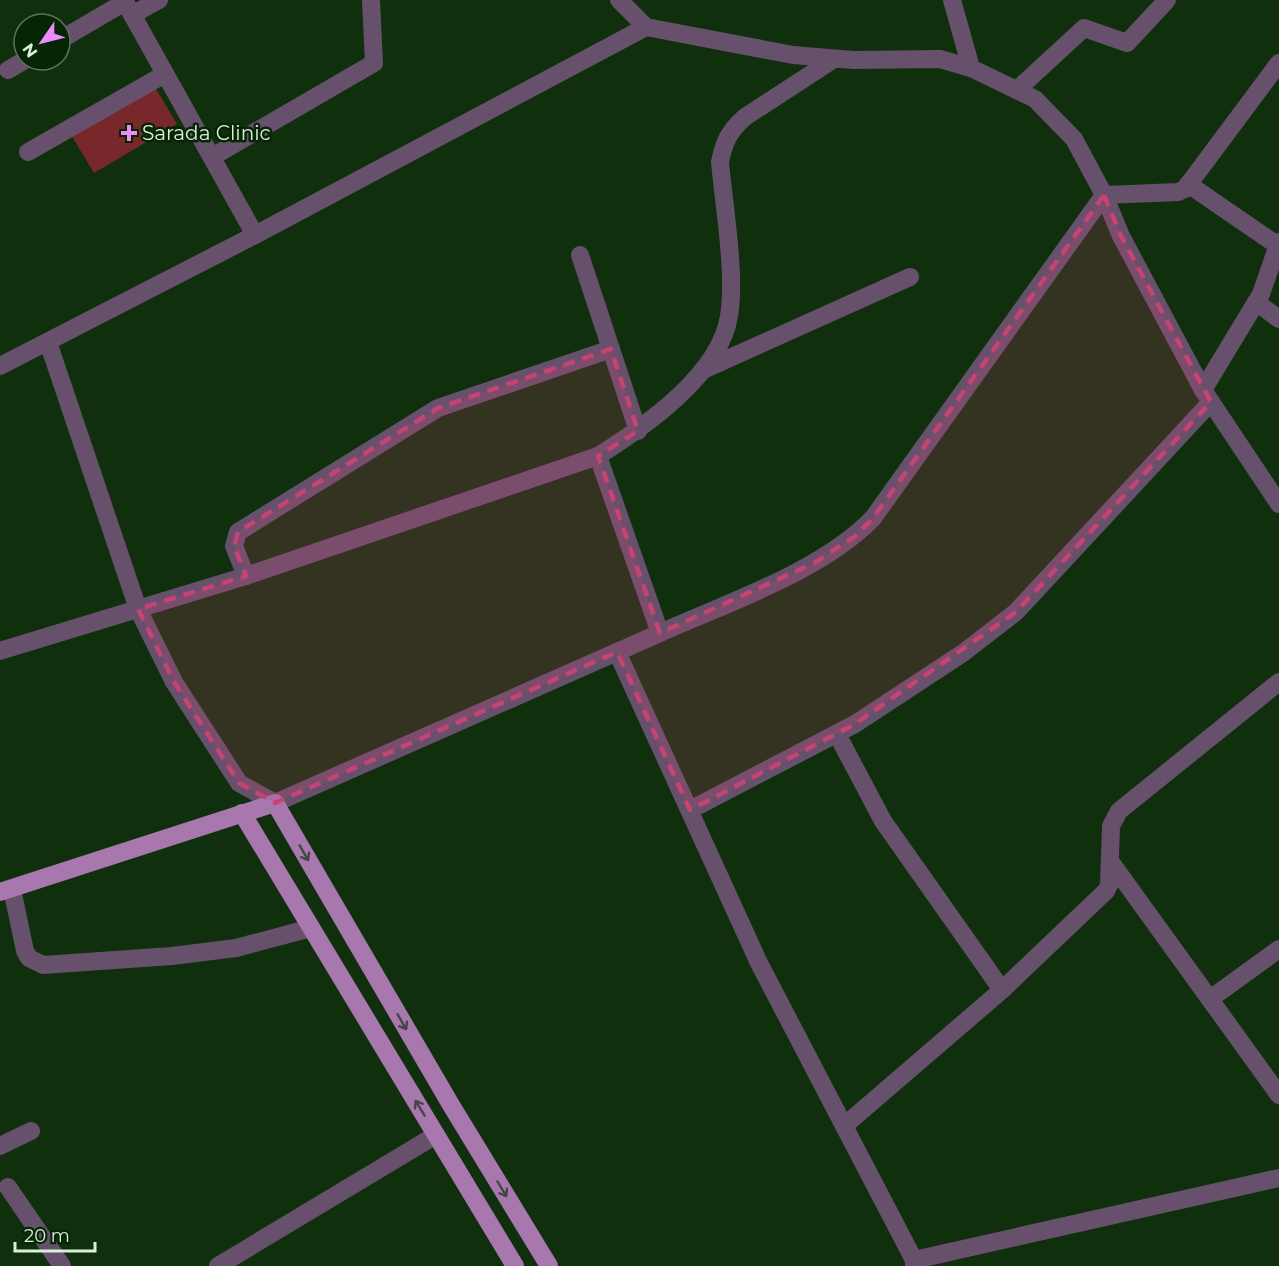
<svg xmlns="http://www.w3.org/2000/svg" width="1279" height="1266" viewBox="0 0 1279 1266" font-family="Montserrat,sans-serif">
<rect width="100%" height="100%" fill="#0f2f0d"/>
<polygon fill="#78272a" points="153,84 177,124 94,173 70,133"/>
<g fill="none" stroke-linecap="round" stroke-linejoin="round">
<g stroke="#67506b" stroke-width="18">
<polyline points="124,0 255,235 646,27"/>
<polyline points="619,0 646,27 793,55 853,60 940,59 971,68 1035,99 1074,139 1104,195 1121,236 1203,390 1279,504"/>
<polyline points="952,0 971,68"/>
<polyline points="132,15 159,0"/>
<polyline points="60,40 125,2"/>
<polyline points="8,70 25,60"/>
<polyline points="1018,89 1084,28 1127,43 1167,0"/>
<polyline points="28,152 165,74"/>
<polyline points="212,157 374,63 371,0"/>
<polyline points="1188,184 1277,245"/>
<polyline points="580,255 638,431"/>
<polyline points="1256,302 1279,319"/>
<polyline points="48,342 138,609 174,682 239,783 275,803 660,633 598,456"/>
<polyline points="0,366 255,235"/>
<polyline points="703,370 910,277"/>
<polyline points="1203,390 1261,294 1279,242"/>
<polyline points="246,576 234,546 238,532 438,408 611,349"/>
<path d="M660 633C727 603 822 571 873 518L1104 195 1178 192 1185 189 1279 63"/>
<path d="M0 651 246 576 598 456C644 427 720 375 729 316 736 274 724 207 720 162 724 142 729 131 745 117L834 59"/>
<polyline points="617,652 759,963 914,1260 914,1266"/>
<polyline points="837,734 883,821 1002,990"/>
<polyline points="690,810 855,724 963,653 1016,612 1211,402"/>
<polyline points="1110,861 1279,1095"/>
<polyline points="12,889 25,951 29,958 43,965 172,956 236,948 311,928"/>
<polyline points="1210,999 1279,949"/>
<polyline points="844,1126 1002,990 1106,891 1109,885 1111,826 1119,811 1279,682"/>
<polyline points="0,1146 31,1131"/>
<polyline points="8,1187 62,1266"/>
<polyline points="914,1260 1279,1178"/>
<polyline points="218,1266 436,1135"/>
</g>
<g stroke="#a777ae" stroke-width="18">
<polyline points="242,813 515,1266"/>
<polyline points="0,892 275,803 451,1105 549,1266"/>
</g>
</g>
<defs><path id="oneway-shaft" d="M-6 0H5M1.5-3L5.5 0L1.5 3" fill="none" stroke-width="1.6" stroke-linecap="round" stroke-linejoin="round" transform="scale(1.5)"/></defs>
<g stroke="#464648">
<use href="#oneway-shaft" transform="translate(304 853) rotate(60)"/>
<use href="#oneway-shaft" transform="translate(402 1022) rotate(60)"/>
<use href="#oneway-shaft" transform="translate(420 1108) rotate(-121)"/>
<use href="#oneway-shaft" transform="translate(502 1189) rotate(59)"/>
</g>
<path fill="#c74374" fill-opacity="0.2" stroke="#c74374" stroke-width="4.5" stroke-dasharray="12 8" stroke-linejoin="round" d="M1104 195 1121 236 1211 402 1016 612 855 724 690 810 617 652 275 803 239 783 174 682 138 609 246 576 234 546 238 532 438 408 611 349 638 431 598 456 660 633 814 563 854 537 873 518Z"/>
<path fill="#ec8cfb" stroke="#052504" stroke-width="2" d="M126 124h6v6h6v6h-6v6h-6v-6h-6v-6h6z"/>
<g text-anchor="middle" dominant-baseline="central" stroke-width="5" stroke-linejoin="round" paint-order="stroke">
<g font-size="20" fill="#daeed8" stroke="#052504" text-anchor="start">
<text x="142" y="133">Sarada Clinic</text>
</g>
</g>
<g transform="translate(42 42) rotate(235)"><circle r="28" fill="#052504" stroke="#5a7559" stroke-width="1.5"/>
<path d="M0-4.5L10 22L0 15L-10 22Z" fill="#ec8cfb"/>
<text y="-9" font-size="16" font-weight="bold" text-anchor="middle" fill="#daeed8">N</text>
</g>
<path d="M15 1242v9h80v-9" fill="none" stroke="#daeed8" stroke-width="3"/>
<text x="24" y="1242" font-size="18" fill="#daeed8" stroke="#052504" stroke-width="4.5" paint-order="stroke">20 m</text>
</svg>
